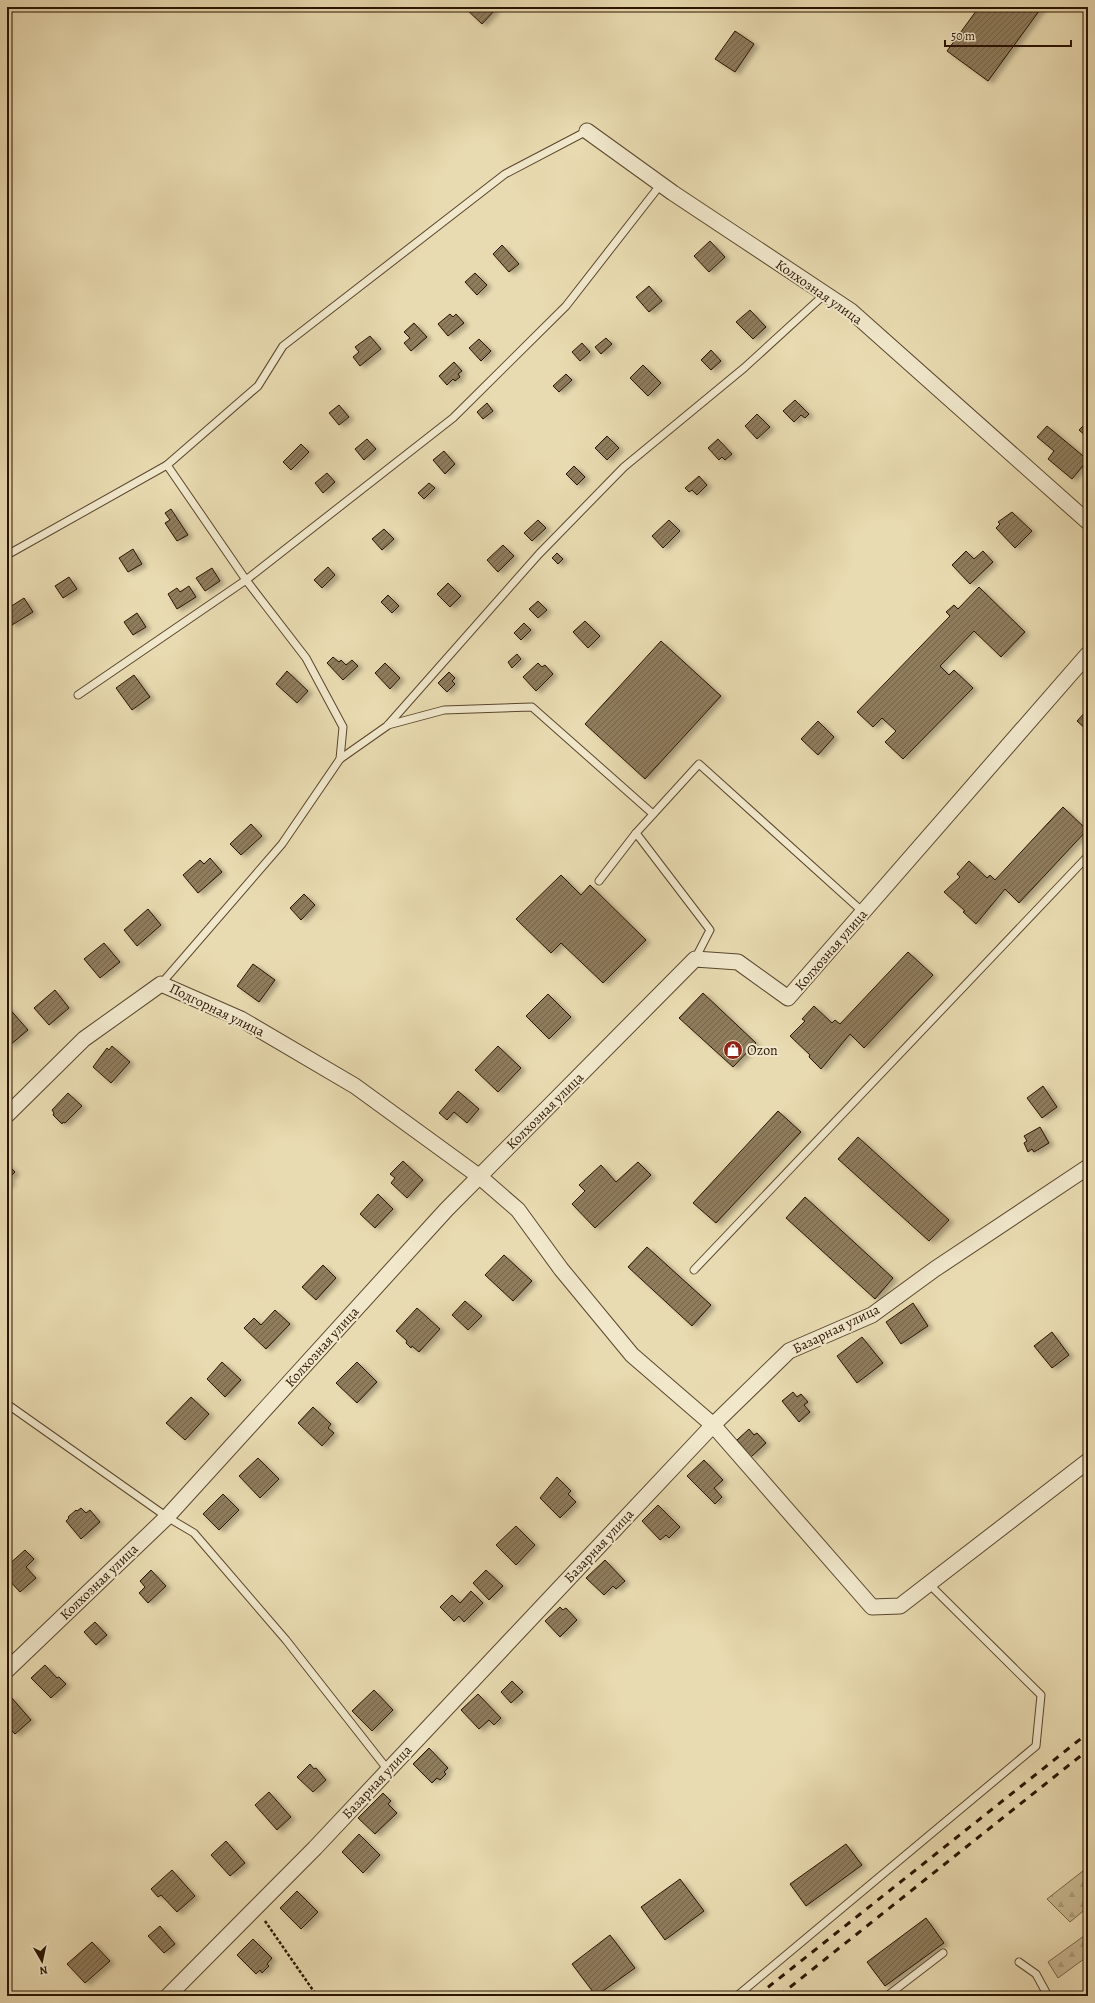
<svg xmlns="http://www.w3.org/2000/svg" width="1095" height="2003" viewBox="0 0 1095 2003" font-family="Alegreya,serif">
<defs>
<pattern id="forest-firs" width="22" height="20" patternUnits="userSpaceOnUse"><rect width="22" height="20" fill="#c9b993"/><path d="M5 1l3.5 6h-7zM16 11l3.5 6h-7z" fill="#ad9e7d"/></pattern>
<pattern id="building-hatch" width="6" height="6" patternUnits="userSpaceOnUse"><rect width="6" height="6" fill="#8e7b5d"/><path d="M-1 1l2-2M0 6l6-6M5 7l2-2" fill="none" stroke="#74644a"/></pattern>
<filter id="shadow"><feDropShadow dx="4.5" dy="2.5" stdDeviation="2" flood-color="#0004"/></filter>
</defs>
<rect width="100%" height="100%" fill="#e9dbb1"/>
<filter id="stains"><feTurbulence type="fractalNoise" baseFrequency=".005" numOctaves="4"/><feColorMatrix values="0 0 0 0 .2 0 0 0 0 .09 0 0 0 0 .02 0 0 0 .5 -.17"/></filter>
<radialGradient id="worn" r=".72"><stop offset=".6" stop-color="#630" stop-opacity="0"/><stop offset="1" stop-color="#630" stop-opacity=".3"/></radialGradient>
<g fill="url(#forest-firs)" stroke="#7a664a">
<polygon points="1088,1867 1088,1907 1070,1922 1047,1899"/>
<polygon points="1088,1933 1088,1956 1058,1978 1048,1962"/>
</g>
<g fill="url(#building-hatch)" stroke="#2b1401" filter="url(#shadow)">
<polygon points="464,7 492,7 495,10 482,24"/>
<polygon points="979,7 1042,7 988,81 947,51"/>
<polygon points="735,31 754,44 735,72 715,59"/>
<polygon points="710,241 725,257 709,272 694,256"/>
<polygon points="502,245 519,264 509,272 493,254"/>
<polygon points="475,273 487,285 477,295 465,282"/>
<polygon points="649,286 662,301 649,312 636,297"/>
<polygon points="750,310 766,327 753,339 736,322"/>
<polygon points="450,314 453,317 456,314 464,323 448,336 438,324"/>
<polygon points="414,323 427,337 411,351 404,343 410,338 404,332"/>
<polygon points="370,336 381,349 360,366 353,357 359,352 355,347"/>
<polygon points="606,338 612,344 601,354 595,347"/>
<polygon points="479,339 491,351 481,361 469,348"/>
<polygon points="582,343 590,352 580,361 572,352"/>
<polygon points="711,350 721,361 711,370 701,360"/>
<polygon points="454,362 462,371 458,374 460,377 455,381 453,379 447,385 439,376"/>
<polygon points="643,365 661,383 648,396 630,378"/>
<polygon points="566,374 572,380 559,392 553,386"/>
<polygon points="795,400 809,414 805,418 801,415 794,422 783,411"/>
<polygon points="487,403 493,411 483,419 477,412"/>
<polygon points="339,405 349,417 339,425 329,413"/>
<polygon points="757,414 770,427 757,439 745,426"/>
<polygon points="1088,421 1088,438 1079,430"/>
<polygon points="1047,426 1088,460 1072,479 1048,459 1054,451 1037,437"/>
<polygon points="607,436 619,448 607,460 595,448"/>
<polygon points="367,439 376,449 364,460 355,449"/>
<polygon points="718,439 732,454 725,460 722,457 719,460 708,448"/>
<polygon points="301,444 309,452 291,470 283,462"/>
<polygon points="444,451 455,464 445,474 433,460"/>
<polygon points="574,466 585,477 577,485 566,474"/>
<polygon points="327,473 335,482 323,493 315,483"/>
<polygon points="699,476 707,485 697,495 692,490 689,492 685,488"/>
<polygon points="429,483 435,488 424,499 418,493"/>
<polygon points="171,509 188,535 177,541 165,523 170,520 165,513"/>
<polygon points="1012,512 1032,531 1015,548 996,528 1000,524 998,522"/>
<polygon points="538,520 546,528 532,541 524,533"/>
<polygon points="669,520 680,531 663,548 652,536"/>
<polygon points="384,529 394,539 382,550 372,539"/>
<polygon points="503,545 514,556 498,572 487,560"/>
<polygon points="133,549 142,564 128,572 119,558"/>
<polygon points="966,551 974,559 983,551 993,562 970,584 952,565"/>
<polygon points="557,553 563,559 558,564 552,558"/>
<polygon points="328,567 335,575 322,588 314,580"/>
<polygon points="212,568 220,581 205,591 196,578"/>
<polygon points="69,577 77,589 63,598 55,586"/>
<polygon points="448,583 461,596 450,607 437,594"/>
<polygon points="189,586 196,597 177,609 168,594 177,588 180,592"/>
<polygon points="979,587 1025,632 1001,657 974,631 940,666 949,675 954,670 973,688 903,759 885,742 896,731 882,718 873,727 857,712 950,616 946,612 954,605 958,609"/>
<polygon points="388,595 399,606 392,613 381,602"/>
<polygon points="24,598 33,612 12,625 7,618 7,609"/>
<polygon points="538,601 547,610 538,618 529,609"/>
<polygon points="137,613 146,627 133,635 124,622"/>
<polygon points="585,621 600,636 588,648 573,632"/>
<polygon points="524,623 531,630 521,640 514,633"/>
<polygon points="661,641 721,696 645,779 585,724"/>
<polygon points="517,654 521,659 512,668 508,662"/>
<polygon points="333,657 339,662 341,660 346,665 352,660 358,666 343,680 327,663"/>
<polygon points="385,663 400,678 390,689 375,673"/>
<polygon points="538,663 542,667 545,665 553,674 536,691 523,677"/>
<polygon points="287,671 308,691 297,703 276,684"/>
<polygon points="449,672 455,678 452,681 455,684 447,692 438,683"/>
<polygon points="134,675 150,697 132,710 116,688"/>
<polygon points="1088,709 1088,731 1077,721"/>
<polygon points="818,721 834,737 818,755 801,739"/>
<polygon points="1063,807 1087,830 1019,903 1005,889 976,924 963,912 965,911 944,892 960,877 957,874 969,861 987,878 990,875 995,880"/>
<polygon points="251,824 262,836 241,855 230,844"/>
<polygon points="210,858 222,872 198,893 183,875 200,860 204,864"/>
<polygon points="561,875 581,895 590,885 646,940 603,983 561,943 551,953 516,919"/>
<polygon points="304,894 315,905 301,920 290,908"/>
<polygon points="148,909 161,925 137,946 124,930"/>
<polygon points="104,943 120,962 100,978 84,959"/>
<polygon points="908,952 933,975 864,1048 850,1034 821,1069 809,1057 810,1055 790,1036 805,1021 802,1019 814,1006 832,1023 835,1020 840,1024"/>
<polygon points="253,964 275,980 259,1002 237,986"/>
<polygon points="55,990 69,1008 49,1025 34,1008"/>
<polygon points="703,993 756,1043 733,1067 679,1018"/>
<polygon points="548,994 571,1017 549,1039 526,1016"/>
<polygon points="7,1006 28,1030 10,1045 7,1042"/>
<polygon points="112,1046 130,1062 111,1083 93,1067 107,1048 109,1050"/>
<polygon points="498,1046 521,1068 498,1092 475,1070"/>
<polygon points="1043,1086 1057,1107 1042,1118 1027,1098"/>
<polygon points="458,1091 479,1109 467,1123 454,1112 447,1120 439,1113"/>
<polygon points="68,1093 82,1106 65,1123 63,1122 62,1124 53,1115 54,1113 52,1110"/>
<polygon points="778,1111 801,1132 716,1223 693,1203"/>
<polygon points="1040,1127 1049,1143 1034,1152 1032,1149 1028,1152 1024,1143 1027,1141 1024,1136"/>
<polygon points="858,1137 949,1220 929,1241 838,1159"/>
<polygon points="403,1161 423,1180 407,1198 391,1183 395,1178 390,1174"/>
<polygon points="638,1162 651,1175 595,1228 572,1204 585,1191 579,1185 601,1165 616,1182"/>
<polygon points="7,1164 15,1172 8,1179 11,1182 7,1186"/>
<polygon points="378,1194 393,1209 375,1228 360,1214"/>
<polygon points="805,1197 893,1278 875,1299 786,1218"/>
<polygon points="647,1247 711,1305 692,1326 628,1267"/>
<polygon points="504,1255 532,1281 513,1301 485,1275"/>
<polygon points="323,1265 336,1278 316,1300 302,1287"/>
<polygon points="465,1301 482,1316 468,1330 452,1315"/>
<polygon points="913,1303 928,1326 901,1344 886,1322"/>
<polygon points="417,1308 440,1329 419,1352 412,1346 411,1348 406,1343 407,1341 396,1331"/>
<polygon points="275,1310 290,1324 266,1349 244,1328 254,1318 261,1325"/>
<polygon points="1052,1332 1069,1355 1052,1368 1034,1346"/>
<polygon points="862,1337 883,1363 857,1383 837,1356"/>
<polygon points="222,1362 241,1380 225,1397 207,1379"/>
<polygon points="357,1362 377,1382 357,1403 336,1383"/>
<polygon points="793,1392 797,1397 801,1394 808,1402 804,1405 810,1412 799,1422 782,1401"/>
<polygon points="191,1397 209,1414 185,1440 166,1423"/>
<polygon points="313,1407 331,1424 328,1428 334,1433 322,1446 298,1423"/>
<polygon points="749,1429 754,1435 757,1433 766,1443 751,1457 737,1440"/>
<polygon points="258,1458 279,1479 260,1498 239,1476"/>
<polygon points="704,1460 723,1480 714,1488 722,1497 715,1504 687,1476"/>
<polygon points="557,1477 571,1491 568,1494 576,1502 560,1518 540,1498"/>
<polygon points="223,1494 239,1510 219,1530 203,1514"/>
<polygon points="658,1505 680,1527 669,1538 666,1535 660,1540 642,1521"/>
<polygon points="81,1508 86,1513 90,1510 100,1522 81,1539 66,1521 69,1518 68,1517 76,1510 77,1511"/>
<polygon points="516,1526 535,1545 516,1565 496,1545"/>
<polygon points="25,1550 34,1559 26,1567 36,1578 20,1592 7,1578 7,1566"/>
<polygon points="605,1560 625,1581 616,1589 613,1586 604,1595 586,1578"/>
<polygon points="151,1570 166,1586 148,1603 139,1593 145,1587 140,1581"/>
<polygon points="486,1570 503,1586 489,1600 473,1583"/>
<polygon points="471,1591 483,1603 464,1622 459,1616 454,1621 440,1607 452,1595 460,1603"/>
<polygon points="560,1607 563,1610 566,1608 577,1620 560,1637 545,1621"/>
<polygon points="95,1622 107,1635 96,1645 84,1632"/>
<polygon points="45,1665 57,1678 59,1677 66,1684 51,1698 31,1678"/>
<polygon points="512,1681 523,1692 511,1703 501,1692"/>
<polygon points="374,1690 393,1710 372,1731 352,1711"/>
<polygon points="478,1694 501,1718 494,1725 489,1720 479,1729 461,1710"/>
<polygon points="11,1697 31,1720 15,1734 7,1726 7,1700"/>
<polygon points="429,1748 448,1768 444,1772 446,1774 440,1780 437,1778 432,1783 413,1764"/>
<polygon points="310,1764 314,1769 316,1768 326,1780 313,1792 297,1777"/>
<polygon points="269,1792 291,1817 277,1830 255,1805"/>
<polygon points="383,1793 391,1801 388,1804 397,1813 375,1834 358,1818"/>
<polygon points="359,1834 380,1855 363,1873 342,1852"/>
<polygon points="226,1841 245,1863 230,1876 211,1855"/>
<polygon points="846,1844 862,1865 806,1906 790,1884"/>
<polygon points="172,1870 195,1896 177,1912 161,1895 158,1897 151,1889"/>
<polygon points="680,1879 704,1911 665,1940 641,1907"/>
<polygon points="297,1891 318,1912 301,1929 280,1908"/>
<polygon points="926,1918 944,1943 885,1986 867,1962"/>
<polygon points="160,1926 175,1944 164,1953 148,1936"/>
<polygon points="610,1935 635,1968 596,1996 572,1964"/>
<polygon points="253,1939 272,1958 267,1964 269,1966 262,1973 260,1970 256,1974 237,1955"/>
<polygon points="92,1942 110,1961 85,1983 67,1964"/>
</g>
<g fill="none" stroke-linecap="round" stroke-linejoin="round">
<g stroke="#5a462d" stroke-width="9">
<g id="lane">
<polyline points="7,555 167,465"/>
<polyline points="78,695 246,580 453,418 566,306 661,184"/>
<polyline points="388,725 444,710 532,707 653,814"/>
<polyline points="340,759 387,726 539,554 624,467 744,368 825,294"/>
<polyline points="636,833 710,930 695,959"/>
<polyline points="599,881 636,833 699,764 863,912"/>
<polyline points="161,984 282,844 340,759 343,727 306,658 246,580 167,465 258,386 283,346 505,174 587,131"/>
<polyline points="694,1270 1088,856"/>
<polyline points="7,1404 167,1517 194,1533 286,1640 388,1770"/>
<polyline points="1019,1962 1036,1974 1048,1996"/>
<polyline points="737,1996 1036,1746 1041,1695 929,1584"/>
<polyline points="887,1996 943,1953"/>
</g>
</g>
<g stroke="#5a462d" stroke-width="17">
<g id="street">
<polyline points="587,131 673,193 851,311 1088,522"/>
<polyline points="7,1115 84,1039 161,984 241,1019 355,1086 480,1177 518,1210 561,1269 632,1355 713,1425 872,1607 900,1606 1088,1461"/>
<polyline points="7,1670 167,1517 446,1210 695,959 738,962 788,998 1088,654"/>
<polyline points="168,1996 315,1848 713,1425 789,1351 872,1315 935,1269 1088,1167"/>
</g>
</g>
<polyline stroke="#2b1401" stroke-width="2.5" stroke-dasharray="3 2" stroke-linecap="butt" points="265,1921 317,1996"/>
<use href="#lane" stroke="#f1e8cc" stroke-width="7"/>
<use href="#street" stroke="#f1e8cc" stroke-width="15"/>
<g stroke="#2b1401" stroke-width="3" stroke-dasharray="7 7" stroke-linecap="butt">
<polyline points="757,1996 1088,1733"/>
<polyline points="779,1996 1088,1750"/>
</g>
</g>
<defs>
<g id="shop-disc" transform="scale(1)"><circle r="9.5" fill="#8f2418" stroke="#f1e8cc"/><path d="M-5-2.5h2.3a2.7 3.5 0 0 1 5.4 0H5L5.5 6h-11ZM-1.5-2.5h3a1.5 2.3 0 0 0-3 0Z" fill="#fff"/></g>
</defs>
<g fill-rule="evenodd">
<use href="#shop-disc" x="733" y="1050"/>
</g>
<g text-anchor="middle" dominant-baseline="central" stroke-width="4" stroke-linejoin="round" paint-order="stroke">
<g font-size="14" fill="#2b1401" stroke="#f1e8cc">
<text transform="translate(819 292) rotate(35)">Колхозная улица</text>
<text transform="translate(831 950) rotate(-49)">Колхозная улица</text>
<text transform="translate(217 1010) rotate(26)">Подгорная улица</text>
<text transform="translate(545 1111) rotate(-45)">Колхозная улица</text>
<text transform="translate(836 1329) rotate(-26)">Базарная улица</text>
<text transform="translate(322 1347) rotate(-48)">Колхозная улица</text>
<text transform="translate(599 1546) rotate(-47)">Базарная улица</text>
<text transform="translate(99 1582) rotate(-44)">Колхозная улица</text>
<text transform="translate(377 1782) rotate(-47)">Базарная улица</text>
</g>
<g font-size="14" fill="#2b1401" stroke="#f1e8cc" text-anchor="start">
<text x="747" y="1050">Ozon</text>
</g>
</g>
<rect width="1095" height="2003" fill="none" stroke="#e9dbb1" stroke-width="24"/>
<rect x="8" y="8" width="1079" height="1987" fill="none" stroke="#2b1401" stroke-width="2"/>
<rect x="12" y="12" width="1071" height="1979" fill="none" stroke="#2b1401"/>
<g transform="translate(42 1961) rotate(171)" stroke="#f1e8cc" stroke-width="3" paint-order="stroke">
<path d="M0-3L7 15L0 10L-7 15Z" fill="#2b1401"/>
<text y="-6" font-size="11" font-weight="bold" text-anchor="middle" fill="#2b1401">N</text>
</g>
<path d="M945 40v6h126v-6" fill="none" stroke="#2b1401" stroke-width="2"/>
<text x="951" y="40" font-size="12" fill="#2b1401" stroke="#f1e8cc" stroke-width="3" paint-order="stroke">50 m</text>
<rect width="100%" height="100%" filter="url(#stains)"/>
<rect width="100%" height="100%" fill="url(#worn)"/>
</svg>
